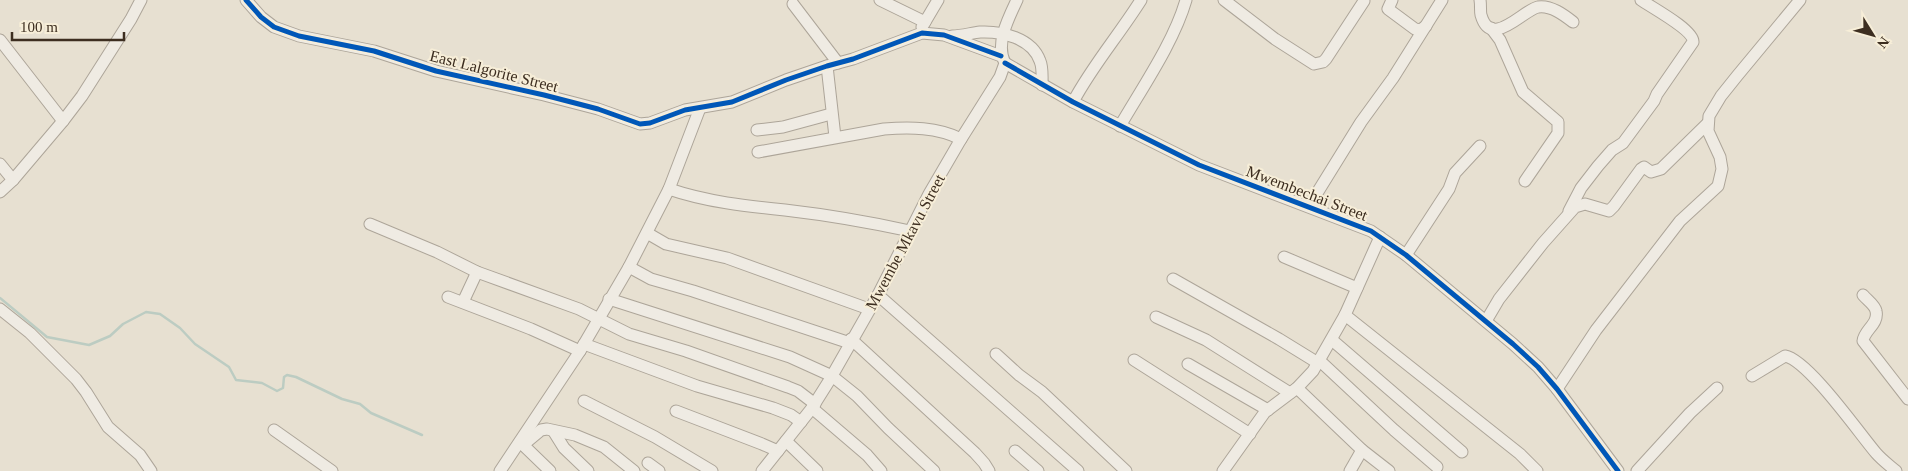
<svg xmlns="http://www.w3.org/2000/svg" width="1908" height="471" viewBox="0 0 1908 471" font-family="Georgia,serif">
<rect width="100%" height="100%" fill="#e7e0d1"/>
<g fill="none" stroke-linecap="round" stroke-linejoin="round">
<polyline stroke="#bcccc2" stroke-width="2.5" points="0,298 47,337 89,345 110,336 123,324 146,312 160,314 180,328 195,344 229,367 236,380 262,383 277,391 283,388 284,377 287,375 296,377 342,399 360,404 371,413 422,435"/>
<g stroke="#ada599" stroke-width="13">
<g id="minor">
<polyline points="246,0 261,17 274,27 299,36 374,51 436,71 544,95 598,109 640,124 650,123 685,110 732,102 786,80 827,66 853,59 922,33 944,35 1001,56"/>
<polyline points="880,0 925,22"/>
<polyline points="1224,0 1275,39 1314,64 1323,62 1326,59 1364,1"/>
<polyline points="1392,0 1388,9 1415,29 1420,30 1426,26"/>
<path d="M1480 0C1481 5 1480 11 1481 15 1491 50 1523 10 1538 7 1551 5 1564 15 1573 22"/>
<polyline points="793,4 838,63"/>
<polyline points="922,27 938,0"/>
<polyline points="1491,28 1500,40 1523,92 1558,122 1558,133 1525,181"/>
<path d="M952 36C962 36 971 33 980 32 1002 31 1032 38 1040 61 1043 68 1042 78 1042 85"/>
<polyline points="0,40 63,121"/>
<polyline points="1005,63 1073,102 1199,165 1371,231 1406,255 1513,344 1538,367 1557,389 1618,471"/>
<polyline points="827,66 835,137"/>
<path d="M1073 102C1092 66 1119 35 1141 0"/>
<path d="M1120 126C1142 88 1174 42 1186 0"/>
<polyline points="757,130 783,127 831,114"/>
<path d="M758 152 884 129C910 127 937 127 961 139"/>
<polyline points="0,164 13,180"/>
<path d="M669 189C707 202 746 206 785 210 828 215 869 222 910 231"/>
<polyline points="0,192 13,180 63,121 82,96 131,19 141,0"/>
<polyline points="1309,206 1361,122 1393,78 1442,0"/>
<path d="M1569 211 1581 188 1598 166 1612 150 1623 143 1654 101 1657 94 1693 42C1694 30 1651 7 1641 0"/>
<polyline points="370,224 437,252 477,272 579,309 629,334 686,351 788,387 798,391 815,404"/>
<polyline points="647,233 666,244 727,258 869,309"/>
<polyline points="1406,255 1449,189 1455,173 1480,146"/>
<polyline points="1284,257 1357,288"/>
<polyline points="629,267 651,279 693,291 850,343"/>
<polyline points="1173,279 1279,339 1318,363"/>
<polyline points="878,295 1078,471"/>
<path d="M1863 295C1867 300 1875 305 1876 311 1879 324 1864 330 1863 341L1908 399"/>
<polyline points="448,297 531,329 580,351"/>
<polyline points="609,299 790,357 832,376 857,396 888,428 934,471"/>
<polyline points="463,302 477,272"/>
<polyline points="0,309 30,333 76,379 86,392 108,427 140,455 151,471"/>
<polyline points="1345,315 1520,454 1537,471"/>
<polyline points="1156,317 1206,340 1290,393"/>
<polyline points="1486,321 1499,299 1543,243 1575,207 1585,204 1609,211 1614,206 1641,169 1644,167 1651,172 1661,169 1707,124"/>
<polyline points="851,339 975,453 984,463 989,471"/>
<polyline points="1332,340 1462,452"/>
<polyline points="584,344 697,386 773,408 791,415 801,422"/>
<polyline points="996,354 1019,375 1042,392 1126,471"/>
<polyline points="1134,360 1250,434"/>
<polyline points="1320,361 1394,430 1437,467"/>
<polyline points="1188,364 1268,410"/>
<path d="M1752 376 1785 356C1808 360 1859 433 1876 453 1882 460 1889 465 1896 471"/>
<polyline points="1297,388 1362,450 1389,471"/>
<polyline points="1557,389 1596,330 1680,221 1718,186 1722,169 1720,157 1708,131 1709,116 1721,96 1737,76 1800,0"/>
<polyline points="584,401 655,437 712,471"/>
<polyline points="812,408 867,455 881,471"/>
<polyline points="676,411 762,444 778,451"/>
<polyline points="274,430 332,471"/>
<polyline points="554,432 564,448 588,471"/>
<polyline points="786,441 817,471"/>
<polyline points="520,442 550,471"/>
<polyline points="523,445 541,430 547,429 575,435 604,447 634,471"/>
<polyline points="1015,451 1038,471"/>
<polyline points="648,463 659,471"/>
<polyline points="500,471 580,351 629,267 669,189 700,108"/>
<path d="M762 471 812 408 829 381 878 295 929 194 961 139 1000 77 1005 63C995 44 1008 19 1017 0"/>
<polyline points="1223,471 1265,412 1297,388 1313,371 1345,315 1380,237"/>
<polyline points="1350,471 1362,450"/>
<polyline points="1637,471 1690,413 1717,388"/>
</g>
</g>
<use href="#minor" stroke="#efebe3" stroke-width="11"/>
<g stroke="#f7eed8" stroke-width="8">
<g id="cycleway">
<polyline points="246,0 261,17 274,27 299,36 374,51 436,71 544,95 598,109 640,124 650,123 685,110 732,102 786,80 827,66 853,59 922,33 944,35 1001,56"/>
<polyline points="1005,63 1073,102 1199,165 1371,231 1406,255 1513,344 1538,367 1557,389 1618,471"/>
</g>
</g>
<use href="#cycleway" stroke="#0057b8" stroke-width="5"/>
</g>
<g text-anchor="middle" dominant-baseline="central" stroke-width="4" stroke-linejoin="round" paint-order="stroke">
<g font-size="16" fill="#3d2e20" stroke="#f7eed8">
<text transform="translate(494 71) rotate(14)">East Lalgorite Street</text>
<text transform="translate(1307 193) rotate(21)">Mwembechai Street</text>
<text transform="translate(905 242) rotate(-62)">Mwembe Mkavu Street</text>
</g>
</g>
<g transform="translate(1873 35) rotate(127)" stroke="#f7eed8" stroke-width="4" paint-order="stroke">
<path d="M0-4L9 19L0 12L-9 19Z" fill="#3d2e20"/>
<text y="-8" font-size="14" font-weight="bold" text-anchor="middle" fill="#3d2e20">N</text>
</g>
<path d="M12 32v8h112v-8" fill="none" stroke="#3d2e20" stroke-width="2.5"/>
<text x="20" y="32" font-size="15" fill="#3d2e20" stroke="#f7eed8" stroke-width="4" paint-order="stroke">100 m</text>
</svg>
